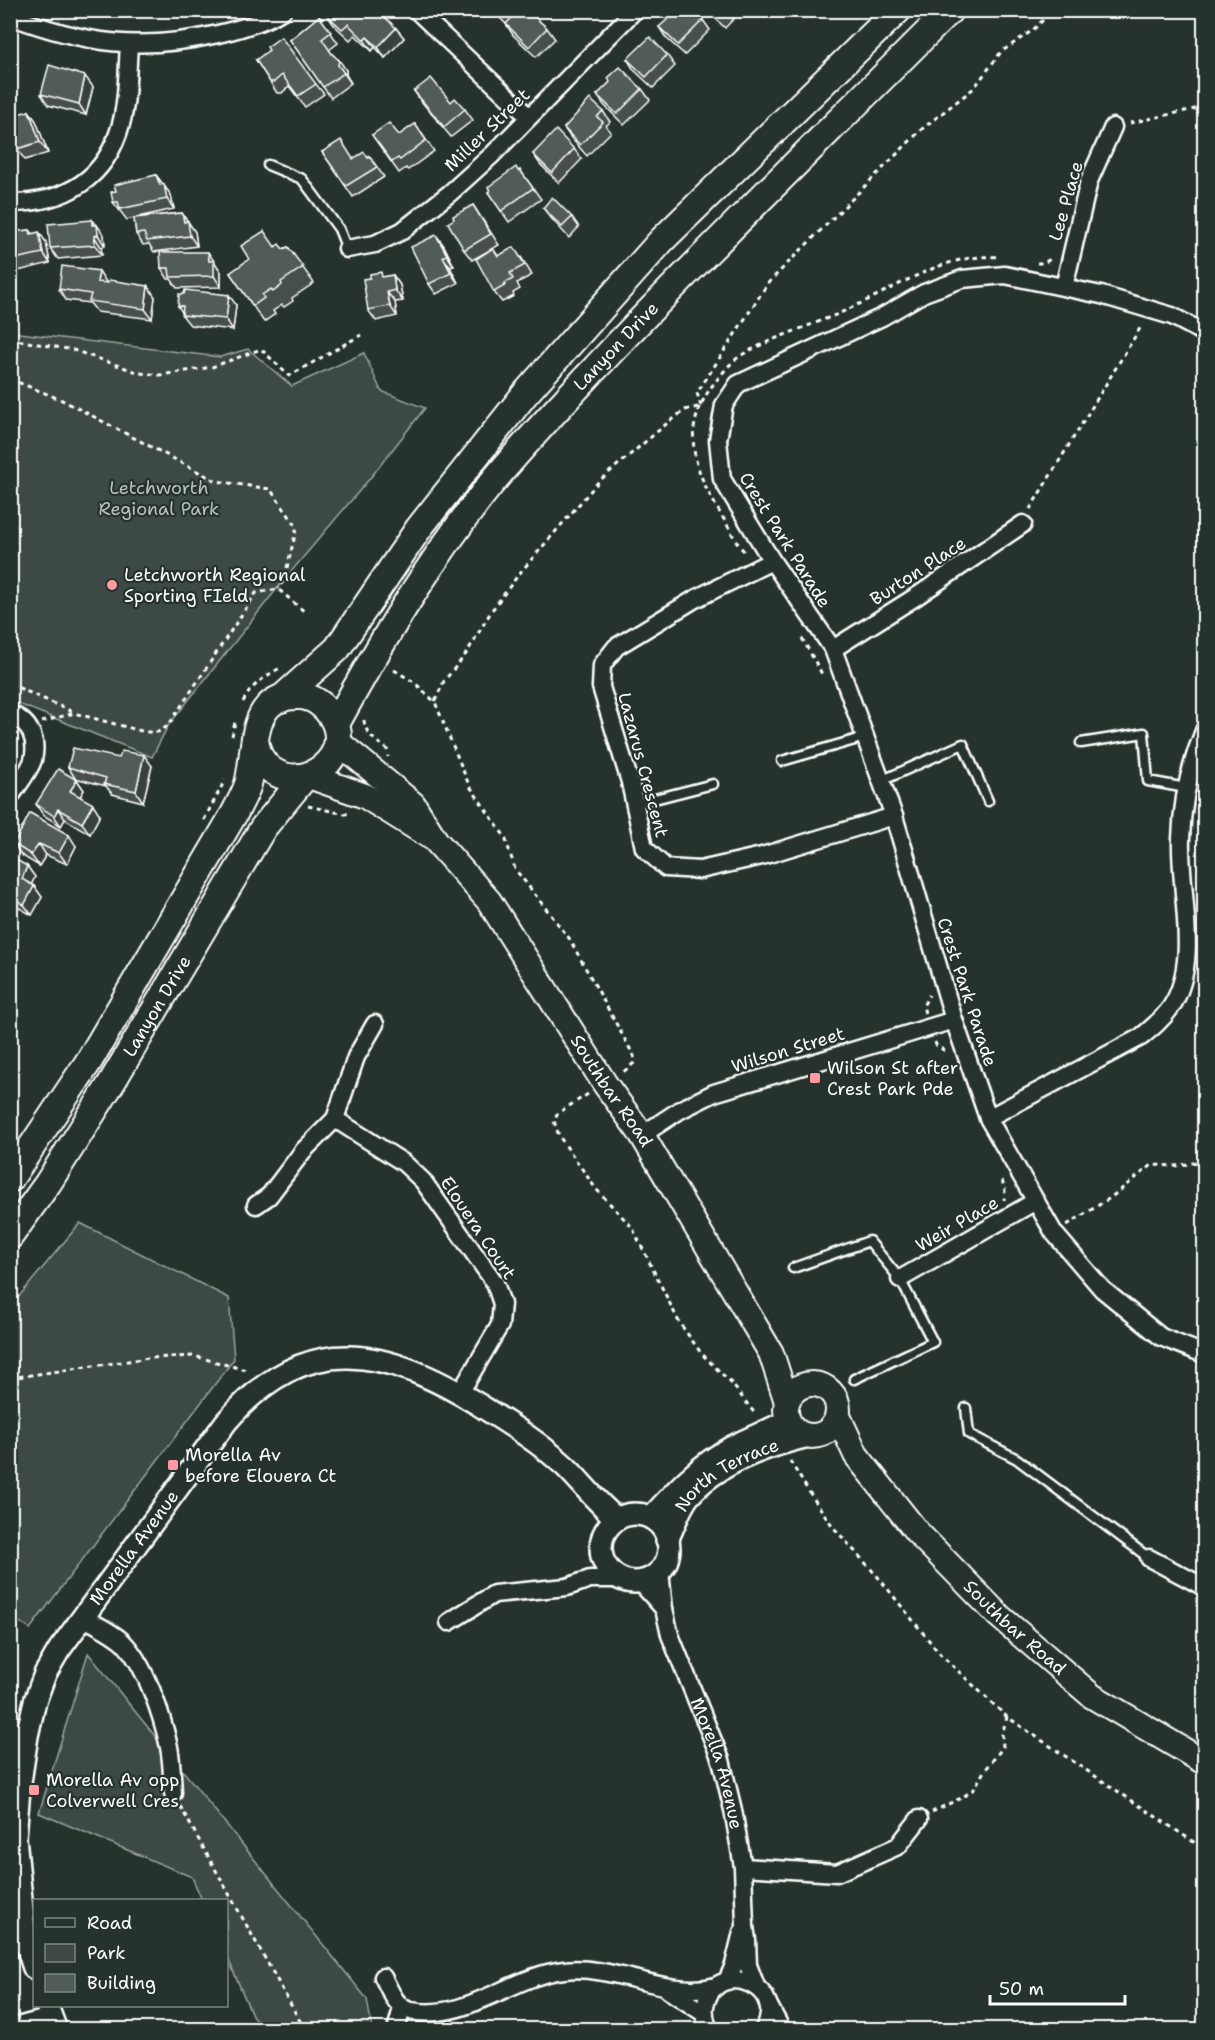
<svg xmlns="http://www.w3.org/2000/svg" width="1215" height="2040" viewBox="0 0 1215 2040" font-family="'Shantell Sans',sans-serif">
<rect width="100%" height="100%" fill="#26332d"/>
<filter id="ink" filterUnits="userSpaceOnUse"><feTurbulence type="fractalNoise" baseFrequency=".0167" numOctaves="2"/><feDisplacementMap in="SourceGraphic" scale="12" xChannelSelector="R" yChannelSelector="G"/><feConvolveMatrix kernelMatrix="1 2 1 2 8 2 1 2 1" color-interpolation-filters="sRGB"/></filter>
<g filter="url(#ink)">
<g fill="#3e4944" stroke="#9ea4a2" stroke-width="1.5">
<polygon points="11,332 220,357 248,349 292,386 364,353 381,391 425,408 371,477 284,580 168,726 152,757 11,701"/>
<polygon points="80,1223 229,1298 234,1359 30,1629 11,1616 11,1306"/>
<polygon points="88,1653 367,1999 372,2029 262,2029 253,2017 227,1956 226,1900 202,1900 192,1877 39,1813"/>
</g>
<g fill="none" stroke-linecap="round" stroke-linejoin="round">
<g stroke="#fff" stroke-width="13">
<g id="service">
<polyline points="268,165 302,179 339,229 347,249"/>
<polyline points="1081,743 1144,733 1148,781 1186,788"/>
<polyline points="782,761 865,737"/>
<polyline points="881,781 963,744 988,801"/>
<polyline points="635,804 713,784"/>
<polyline points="793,1268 869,1241 900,1279 933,1342 854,1379"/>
<polyline points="966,1408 969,1434 1017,1459 1149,1558"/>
</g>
</g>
<g stroke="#fff" stroke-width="21">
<g id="minor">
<polyline points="416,10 529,117"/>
<path d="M10 16C85 44 140 52 218 34 240 29 264 22 283 10"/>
<path d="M10 203C65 203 106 179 121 124 128 99 127 71 129 45"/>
<polyline points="347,249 375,244 402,231 450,193 492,155 635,10"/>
<polyline points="1064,287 1089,181 1113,127"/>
<polyline points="1204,333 1172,316 1101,295 1005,275 962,279 924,293 882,317 738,384 724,405 718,440 722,479 772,561 833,649 894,816 954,1020 988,1118 1054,1233 1102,1289 1161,1337 1204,1354"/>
<polyline points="772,561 695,599 616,647 602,665 601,687 630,782 644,848 666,868 700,870 762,856 894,816"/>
<polyline points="833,649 917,596 1023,524"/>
<path d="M10 714C30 721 38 740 33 760 29 772 17 786 10 797"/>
<path d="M988 1118 1141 1037C1152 1028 1163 1019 1171 1007 1201 961 1179 891 1181 839 1182 803 1190 765 1204 731"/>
<polyline points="335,1119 404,1163 423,1181 495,1283 502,1304 500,1325 460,1393"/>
<polyline points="642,1135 680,1110 714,1093 954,1020"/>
<polyline points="256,1205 269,1196 303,1151 335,1119 356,1057 375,1024"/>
<polyline points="900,1279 1034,1202"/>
<polyline points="1149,1558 1204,1587"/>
<path id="s1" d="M660 1571 664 1609 670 1635 721 1760 733 1810 743 1867 745 1926 747 1940 748 1965 756 1986"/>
<polyline points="640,1582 664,1609"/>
<path d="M82 1617C96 1624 110 1631 122 1641 145 1663 162 1715 169 1747 172 1762 172 1778 173 1793"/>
<polyline points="449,1622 494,1594 567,1587 590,1579 620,1579"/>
<polyline points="10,1731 27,1736"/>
<polyline points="743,1867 837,1873 898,1846 919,1819"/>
<path d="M383 1977C390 1990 396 2008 411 2011 468 2021 511 1976 564 1970 616 1964 665 1999 717 1986"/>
<polyline points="727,1981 734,1965 742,1932"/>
<polyline points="668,1990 705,2014"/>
<polyline points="768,2004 782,2030"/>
<polyline points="10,2028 51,2017"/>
<polyline points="396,2030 402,2008"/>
<path d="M710 2030C705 2022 703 2011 706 2002 720 1957 790 1989 763 2030"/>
</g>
</g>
<g stroke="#fff" stroke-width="26">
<g id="tertiary">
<circle cx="635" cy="1548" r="34"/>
<path d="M651 1518C675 1491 700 1464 732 1447 751 1437 770 1430 788 1421"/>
<path id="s2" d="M667 1540C674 1526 679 1509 688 1497 716 1463 767 1446 808 1436"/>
<path id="s3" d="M34 1968 25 1940 15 1837 19 1789 27 1736 35 1701 45 1674 59 1650 226 1422C307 1328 386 1348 481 1406 511 1425 540 1443 566 1467 584 1485 596 1502 617 1519"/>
<polyline points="47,2006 56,2030"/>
</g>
</g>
<g stroke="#fff" stroke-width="28">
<g id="secondary">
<path id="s4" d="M338 742 413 804 436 841 489 901 605 1084 642 1135 771 1353 787 1402"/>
<polyline points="309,776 365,796 429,836"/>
<circle cx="812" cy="1410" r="26"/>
<path id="s5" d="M838 1416 856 1455 917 1532 999 1616 1092 1696 1204 1762"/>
</g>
</g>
<g stroke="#fff" stroke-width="30">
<g id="primary">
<polyline points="281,699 337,649 419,528 525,394 662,240 898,10"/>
<path id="s6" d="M336 724C382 640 430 560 490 485 530 436 575 390 618 344 726 230 839 122 950 10"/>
<path d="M10 1179 89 1061 234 814C239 804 245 794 248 784 257 752 247 694 299 696 313 696 325 706 332 717 359 763 287 803 260 757 257 752 256 745 255 740"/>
<path id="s7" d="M10 1236 48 1183 112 1082 263 828 304 778"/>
</g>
</g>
<g stroke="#fff" stroke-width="3" stroke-dasharray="4.5 4.5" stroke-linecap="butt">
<polyline points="1130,123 1204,107"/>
<polyline points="1037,263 1043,263 1053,258"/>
<polyline points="10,339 73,350 140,373 161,375 212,367 261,349 289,376 361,335"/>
<polyline points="10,379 62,400 216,481 270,489 297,527 284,580 278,589"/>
<polyline points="701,406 697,393 768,283 922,129 974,88 1001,52 1033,30 1053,10"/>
<polyline points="1030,509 1142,325"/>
<path d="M744 551C736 543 731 531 725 521 697 476 677 435 712 386 720 376 730 363 740 356 776 335 816 325 853 307 900 286 945 253 998 257"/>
<polyline points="802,638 822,674"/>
<polyline points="394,670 414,682 435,702 469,785 505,837 515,869 569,938 634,1056 634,1063 622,1073"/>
<polyline points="10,684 73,712"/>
<polyline points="435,701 444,681 466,654 492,610 519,574 599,481 671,420 685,410 702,406"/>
<path d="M243 702C251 685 267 675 282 667"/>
<path d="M364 720C365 734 376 741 387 749L388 757"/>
<polyline points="42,722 74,713 145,732 158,732 168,726 256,593 278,589 306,613"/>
<polyline points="232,736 235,722"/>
<polyline points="308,806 345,814 351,813"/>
<polyline points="204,820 225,780"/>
<polyline points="925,1013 923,1006 929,995"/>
<polyline points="935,1042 936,1045 945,1051"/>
<polyline points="588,1094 558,1113 554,1121 559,1136 596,1189 632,1227 679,1322 701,1353 732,1384 756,1415"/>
<polyline points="1002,1180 1005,1191 1004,1200"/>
<polyline points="1067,1225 1110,1198 1152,1165 1176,1166 1204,1161"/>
<polyline points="10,1378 149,1358 194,1356 246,1370"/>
<polyline points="790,1461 809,1492 834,1528 878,1577 940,1654 1007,1717 1204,1849"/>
<polyline points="180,1806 305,2030"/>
<polyline points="932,1812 963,1797 974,1789 983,1773 1003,1747 1002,1734 1007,1717"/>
</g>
<use href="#service" stroke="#26332d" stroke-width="8"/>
<use href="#minor" stroke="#26332d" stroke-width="16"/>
<use href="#tertiary" stroke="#26332d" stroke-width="21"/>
<use href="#secondary" stroke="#26332d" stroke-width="24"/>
<use href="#primary" stroke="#26332d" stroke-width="26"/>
</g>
<g fill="#464f4b" stroke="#fff" stroke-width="1.5">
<polygon points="492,10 527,10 547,28 555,39 536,57 513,35 506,24"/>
<polygon points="707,10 742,10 725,28"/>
<polygon points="327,15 396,28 404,38 385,58 375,47 372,51 355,35 350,40 334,25"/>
<polygon points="319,16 338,43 329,50 346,70 346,75 351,83 331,98 290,40"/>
<polygon points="703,20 710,30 685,55 666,38 659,27"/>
<polygon points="667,55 675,66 653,88 634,70 627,59"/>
<polygon points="256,60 316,84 324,94 305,107 289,86 282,93 277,93"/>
<polygon points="93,87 86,115 48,105 41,94"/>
<polygon points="642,89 650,100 624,125 604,105 597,95"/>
<polygon points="414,91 451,102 465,109 473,120 451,137 421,101"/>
<polygon points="29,111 36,121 48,153 25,160 17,149"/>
<polygon points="603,111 610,122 606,126 611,132 587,156 571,138 564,128"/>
<polygon points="415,124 434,151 408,170 406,168 399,173 372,135 399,135"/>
<polygon points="574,149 582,159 559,183 540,164 533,154"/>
<polygon points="322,152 354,159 368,158 369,156 384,177 353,197"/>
<polygon points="520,170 541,199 509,222 488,192"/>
<polygon points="156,175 171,195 174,209 138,217 182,213 195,232 197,246 154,252 149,244 143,245 136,234 134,218 127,220 113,202 116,191"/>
<polygon points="473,205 499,245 472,260 464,250 454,219"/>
<polygon points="543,208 572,217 579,227 569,238 551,218"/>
<polygon points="95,225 104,235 105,246 101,247 102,255 58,259 50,248"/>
<polygon points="30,230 33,234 46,242 50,263 10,273 10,232"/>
<polygon points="436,235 444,246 454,266 450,267 458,283 436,294 429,284"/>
<polygon points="275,246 283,249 288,247 314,283 292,298 293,301 284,307 282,305 273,311 275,314 264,322 230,273"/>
<polygon points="498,256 521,257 532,275 517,283 520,289 513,293 514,296 502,302 494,292"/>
<polygon points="215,263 221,272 221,287 177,288 171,279 168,279 161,268"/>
<polygon points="393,275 400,285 403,301 395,302 397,316 376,321 368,310 384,277"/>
<polygon points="106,282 106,283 155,297 152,319 97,312 90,303 66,300 59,289"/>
<polygon points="236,305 233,330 190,325 182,315 182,312 178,306"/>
<polygon points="119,758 152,766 143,802 112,794 106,786 75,778 68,767"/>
<polygon points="77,780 84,790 80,797 100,815 90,834 65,819 61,826 43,815 36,804"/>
<polygon points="30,813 76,846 67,864 46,855 39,866 21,855 14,844"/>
<polygon points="10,864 27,866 35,877 31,884 34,886 42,897 32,915 10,903"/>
</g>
<g fill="#39403d" stroke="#fff" stroke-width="1.5">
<polygon points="396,28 404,38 385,58 378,47"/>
<polygon points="367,37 375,47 372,51 364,40"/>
<polygon points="339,60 346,70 346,75 351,83 338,65"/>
<polygon points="85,76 93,87 86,115 79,104"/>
<polygon points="29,111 36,121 48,153 40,142"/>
<polygon points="156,175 171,195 174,209 167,199 160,185"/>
<polygon points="182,213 195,232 197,246 190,236 184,222"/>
<polygon points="92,220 97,228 97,225 104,235 105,246 92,225"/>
<polygon points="39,232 46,242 50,263 43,253"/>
<polygon points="436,235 444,246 454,266 447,255"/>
<polygon points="94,236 101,247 102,255 95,245"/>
<polygon points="208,252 221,272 221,287 214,276 209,261"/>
<polygon points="443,257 450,267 458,283 451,273"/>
<polygon points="99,271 106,282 105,292 97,282"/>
<polygon points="393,275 400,285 403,301 395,290"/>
<polygon points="148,286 155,297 152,319 145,309"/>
<polygon points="387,292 395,302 397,316 390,306"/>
<polygon points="229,295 236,305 233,330 226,319"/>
<polygon points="144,755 152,766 143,802 136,791"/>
<polygon points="77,780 84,790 77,802 70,791"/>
<polygon points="93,804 100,815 90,834 82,823"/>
<polygon points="58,809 65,819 61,826 54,816"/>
<polygon points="69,835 76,846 67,864 59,853"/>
<polygon points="39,844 46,855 39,866 31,855"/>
<polygon points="27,866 35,877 29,889 22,879"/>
<polygon points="34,886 42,897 32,915 24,905"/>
<polygon points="10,917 14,922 10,928"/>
</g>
<g fill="#515c57" stroke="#fff" stroke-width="1.5">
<polygon points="330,10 378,10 396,28 378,47 367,37 364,40 348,24 342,29 327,15"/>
<polygon points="495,10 507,10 501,17"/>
<polygon points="519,10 527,10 547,28 529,47 506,24"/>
<polygon points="678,10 693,10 703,20 678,45 659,27"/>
<polygon points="711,10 724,10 717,17"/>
<polygon points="319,16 331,32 322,39 332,54 339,60 338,65 344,73 323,87 290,40"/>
<polygon points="281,37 316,84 298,96 282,75 274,82 270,82 256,60 269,50 267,47"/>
<polygon points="650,37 667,55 646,77 627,59"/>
<polygon points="49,65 85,76 79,104 41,94"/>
<polygon points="620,67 642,89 617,114 597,95 610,82 608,78"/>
<polygon points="431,78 451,102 455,98 465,109 444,127 414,91"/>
<polygon points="590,99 603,111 597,117 603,122 580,145 564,128"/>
<polygon points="29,111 40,142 17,149 10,128 10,116"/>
<polygon points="389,123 399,135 415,124 426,140 400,160 398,158 392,162 372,135"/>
<polygon points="556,130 574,149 552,173 533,154"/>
<polygon points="341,140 353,159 364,152 368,158 369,156 377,167 346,186 322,152"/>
<polygon points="516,167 518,171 520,170 533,188 501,211 488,192 490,191 488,187"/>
<polygon points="156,175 160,185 164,184 167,199 120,209 118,202 113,202 111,192 116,191 114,185"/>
<polygon points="552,197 572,217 562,227 543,208"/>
<polygon points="473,205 491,234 464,250 448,223 454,219 453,216"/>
<polygon points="182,213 184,222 188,221 190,236 147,241 144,233 136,234 134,218"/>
<polygon points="92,220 92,225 97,225 98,235 94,236 95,245 50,248 48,224"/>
<polygon points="30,230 31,234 39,232 43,253 10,260 10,232"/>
<polygon points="264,231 275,247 279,244 283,249 288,247 303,267 281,282 282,285 273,292 271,289 262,295 264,298 253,306 230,273 249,259 241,246"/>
<polygon points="436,235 447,255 443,257 451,273 429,284 411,247"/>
<polygon points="514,247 525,265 510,273 513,279 505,283 506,285 494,292 476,259 493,248 498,256"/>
<polygon points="160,252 208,252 209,261 214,261 214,276 170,277 169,268 161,268"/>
<polygon points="62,266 99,271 97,282 108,283 109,280 148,286 145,309 89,301 91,294 59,289"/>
<polygon points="381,272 382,277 393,275 395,290 387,292 390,306 368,310 363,279 370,278 370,274"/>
<polygon points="185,290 229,295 226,319 182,315 183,306 178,306 179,294 184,294"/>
<polygon points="73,748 119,758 122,751 144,755 136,791 104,784 106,778 68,767"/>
<polygon points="58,769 77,780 70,791 93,804 82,823 58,809 54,816 36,804"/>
<polygon points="30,813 69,835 59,853 39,844 31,855 14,844"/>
<polygon points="13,858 27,866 22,879 34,886 24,905 10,896 10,864"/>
</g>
</g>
<g fill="#ff9aa2" stroke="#26332d" stroke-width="2">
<circle cx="112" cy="585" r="6"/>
<rect x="809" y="1072" width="12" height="12" rx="3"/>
<rect x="167" y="1459" width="12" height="12" rx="3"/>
<rect x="28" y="1784" width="12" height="12" rx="3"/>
</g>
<g text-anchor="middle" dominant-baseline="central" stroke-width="4.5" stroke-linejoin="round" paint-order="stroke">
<g font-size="18" fill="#fff" stroke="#26332d">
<text transform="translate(487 130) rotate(-44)">Miller Street</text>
<text transform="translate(1066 201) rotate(-74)">Lee Place</text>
<text stroke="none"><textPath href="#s6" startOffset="472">Lanyon Drive</textPath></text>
<text transform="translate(785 540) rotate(58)">Crest Park Parade</text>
<text transform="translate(918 571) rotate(-33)">Burton Place</text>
<text transform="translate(643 765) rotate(75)">Lazarus Crescent</text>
<text transform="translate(967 992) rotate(72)">Crest Park Parade</text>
<text stroke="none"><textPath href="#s7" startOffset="273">Lanyon Drive</textPath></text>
<text transform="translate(788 1050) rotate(-17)">Wilson Street</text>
<text stroke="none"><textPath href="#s4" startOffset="447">Southbar Road</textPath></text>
<text transform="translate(957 1224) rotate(-30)">Weir Place</text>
<text transform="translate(478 1228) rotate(56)">Elouera Court</text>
<text stroke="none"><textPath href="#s2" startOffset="93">North Terrace</textPath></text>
<text stroke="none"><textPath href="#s3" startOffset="454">Morella Avenue</textPath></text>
<text stroke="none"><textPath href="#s5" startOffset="278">Southbar Road</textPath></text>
<text stroke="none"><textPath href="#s1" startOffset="202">Morella Avenue</textPath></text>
</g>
<g font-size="18" fill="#bbbfbe" stroke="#26332d">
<text x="159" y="488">Letchworth<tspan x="159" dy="21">Regional Park</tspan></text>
</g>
<g font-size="18" fill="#fff" stroke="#26332d" text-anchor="start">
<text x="124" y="575">Letchworth Regional<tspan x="124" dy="21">Sporting FIeld</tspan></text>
<text x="827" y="1068">Wilson St after<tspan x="827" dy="21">Crest Park Pde</tspan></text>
<text x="185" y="1455">Morella Av<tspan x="185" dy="21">before Elouera Ct</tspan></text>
<text x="46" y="1780">Morella Av opp<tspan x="46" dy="21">Colverwell Cres</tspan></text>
</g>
</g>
<rect width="1215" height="2040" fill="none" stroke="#26332d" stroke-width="36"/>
<rect x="18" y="18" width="1179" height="2004" fill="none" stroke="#fff" stroke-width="2" filter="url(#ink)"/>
<rect x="33" y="1899" width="195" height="108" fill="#26332d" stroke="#7d8581" stroke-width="1.5"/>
<rect x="45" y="1918" width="30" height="9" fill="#26332d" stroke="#7d8581" stroke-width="1.5"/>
<text x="87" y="1929" font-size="18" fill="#ffffff">Road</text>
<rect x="45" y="1944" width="30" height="18" fill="#3e4944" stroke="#7d8581" stroke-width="1.5"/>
<text x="87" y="1959" font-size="18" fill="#ffffff">Park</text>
<rect x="45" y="1974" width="30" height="18" fill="#515c57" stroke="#7d8581" stroke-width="1.5"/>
<text x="87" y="1989" font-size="18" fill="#ffffff">Building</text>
<path d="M990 1995v9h135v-9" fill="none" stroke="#ffffff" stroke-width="3"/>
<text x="999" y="1995" font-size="18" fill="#ffffff" stroke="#26332d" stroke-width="4.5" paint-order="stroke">50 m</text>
</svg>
